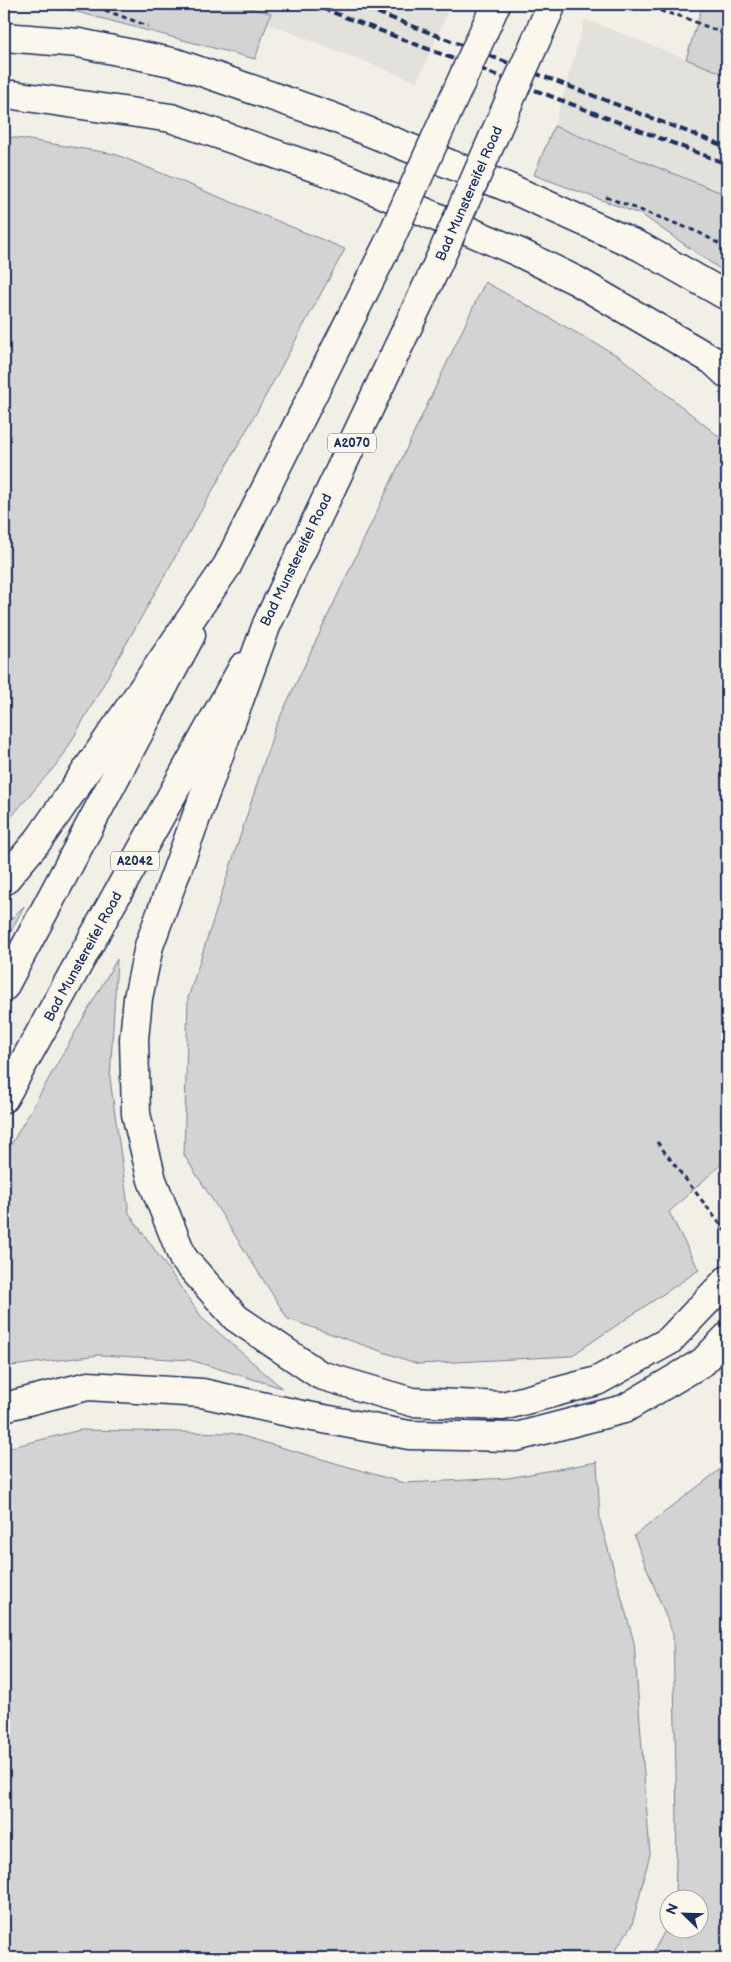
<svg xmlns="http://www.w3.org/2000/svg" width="731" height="1962" viewBox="0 0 731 1962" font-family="'Balsamiq Sans',sans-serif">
<rect width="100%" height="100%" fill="#f2efe6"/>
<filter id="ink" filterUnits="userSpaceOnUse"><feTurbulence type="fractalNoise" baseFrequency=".02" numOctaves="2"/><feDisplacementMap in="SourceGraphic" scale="10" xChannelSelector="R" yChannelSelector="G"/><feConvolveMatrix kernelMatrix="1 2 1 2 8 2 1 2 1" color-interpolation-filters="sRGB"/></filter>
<g filter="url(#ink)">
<g fill="#e2e1dc">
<polygon points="218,4 451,4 417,82"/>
<polygon points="585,19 727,75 727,195 554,126"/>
</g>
<g fill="#d2d3d2" stroke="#768198">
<polygon points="47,4 231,4 271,13 255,59"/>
<polygon points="703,4 727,4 727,75 686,59"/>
<polygon points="554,126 727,195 727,274 642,215 534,175"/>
<polygon points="4,136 115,154 345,249 259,408 62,758 4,825"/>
<polygon points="485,282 620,357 727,443 727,1159 669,1212 699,1270 571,1356 418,1364 288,1319 184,1155 188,998 275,728"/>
<polygon points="24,906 4,945 4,926"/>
<polygon points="117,959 110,1079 129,1213 203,1319 282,1388 190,1360 99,1355 4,1367 4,1157"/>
<polygon points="80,1430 232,1433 404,1483 508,1478 597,1462 600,1520 634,1642 650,1854 632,1925 610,1958 4,1958 4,1449"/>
<polygon points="727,1464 727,1958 650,1958 668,1925 668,1930 698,1930 698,1900 675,1899 677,1821 673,1634 634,1536"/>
</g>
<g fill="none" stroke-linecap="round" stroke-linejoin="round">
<g stroke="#1b2f5e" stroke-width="31">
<g id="major">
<polyline points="4,37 79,43 176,63 332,117 507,187 641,247 727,296"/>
<polyline points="4,987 191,635"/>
<path id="s1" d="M4 1098 243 667"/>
<polyline points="4,1407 88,1386 202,1393 297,1414 409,1435 516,1437 624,1409 703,1362 727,1337"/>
</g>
</g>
<g stroke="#1b2f5e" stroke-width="31">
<g id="highway">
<polyline points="4,95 13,95 171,118 348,179 518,252 577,281 712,360 727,374"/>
<polyline points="438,263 267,624 149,946 138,998 134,1039 136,1114 152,1180 183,1258 236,1318 320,1375 412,1402 503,1406 597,1381 669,1341 727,1280"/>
<polyline points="4,881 40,838 227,566 389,242"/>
</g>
</g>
<g stroke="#1b2f5e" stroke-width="3" stroke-dasharray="5 4" stroke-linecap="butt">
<polyline points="88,4 148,26"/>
<polyline points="634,4 683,17 727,35"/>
<polyline points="606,197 698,232 727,248"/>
<polyline points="657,1142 727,1233"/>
</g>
<use href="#major" stroke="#fbf7ec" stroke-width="28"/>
<use href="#highway" stroke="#fbf7ec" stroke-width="28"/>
<g stroke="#1b2f5e" stroke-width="4" stroke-dasharray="8 4" stroke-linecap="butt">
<polyline points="311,4 727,164"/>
<polyline points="355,4 727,147"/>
</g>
<g stroke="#1b2f5e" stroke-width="31" stroke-linecap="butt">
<g id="highway-bridge">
<polyline points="389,242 496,4"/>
<path id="s2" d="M438 263 552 4"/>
</g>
</g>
<use href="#highway-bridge" stroke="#fbf7ec" stroke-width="28"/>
</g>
</g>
<g text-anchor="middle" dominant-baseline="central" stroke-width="4" stroke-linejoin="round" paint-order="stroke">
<g fill="#fbf7ec" stroke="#5e6b89" stroke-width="1">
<rect x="328" y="433.5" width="48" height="19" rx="4"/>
<rect x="111" y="851.5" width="48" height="19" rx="4"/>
</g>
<g font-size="12" font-weight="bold" fill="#1b2f5e">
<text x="352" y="443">A2070</text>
<text x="135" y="861">A2042</text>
</g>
<g font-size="14" fill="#1b2f5e" stroke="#fbf7ec">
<text stroke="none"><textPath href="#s2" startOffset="76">Bad Munstereifel Road</textPath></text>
<text transform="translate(296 560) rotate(-64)">Bad Munstereifel Road</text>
<text stroke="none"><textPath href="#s1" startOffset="162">Bad Munstereifel Road</textPath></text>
</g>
</g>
<rect width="731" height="1962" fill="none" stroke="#fbf7ec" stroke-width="20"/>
<rect x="10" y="10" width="711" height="1942" fill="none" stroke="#1b2f5e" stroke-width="2" filter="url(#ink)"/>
<g transform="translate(684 1914) rotate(293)"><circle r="24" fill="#fbf7ec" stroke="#a1a7b3"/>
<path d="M0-4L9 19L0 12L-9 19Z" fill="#1b2f5e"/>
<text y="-8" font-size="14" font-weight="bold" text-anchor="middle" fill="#1b2f5e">N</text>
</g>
</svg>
